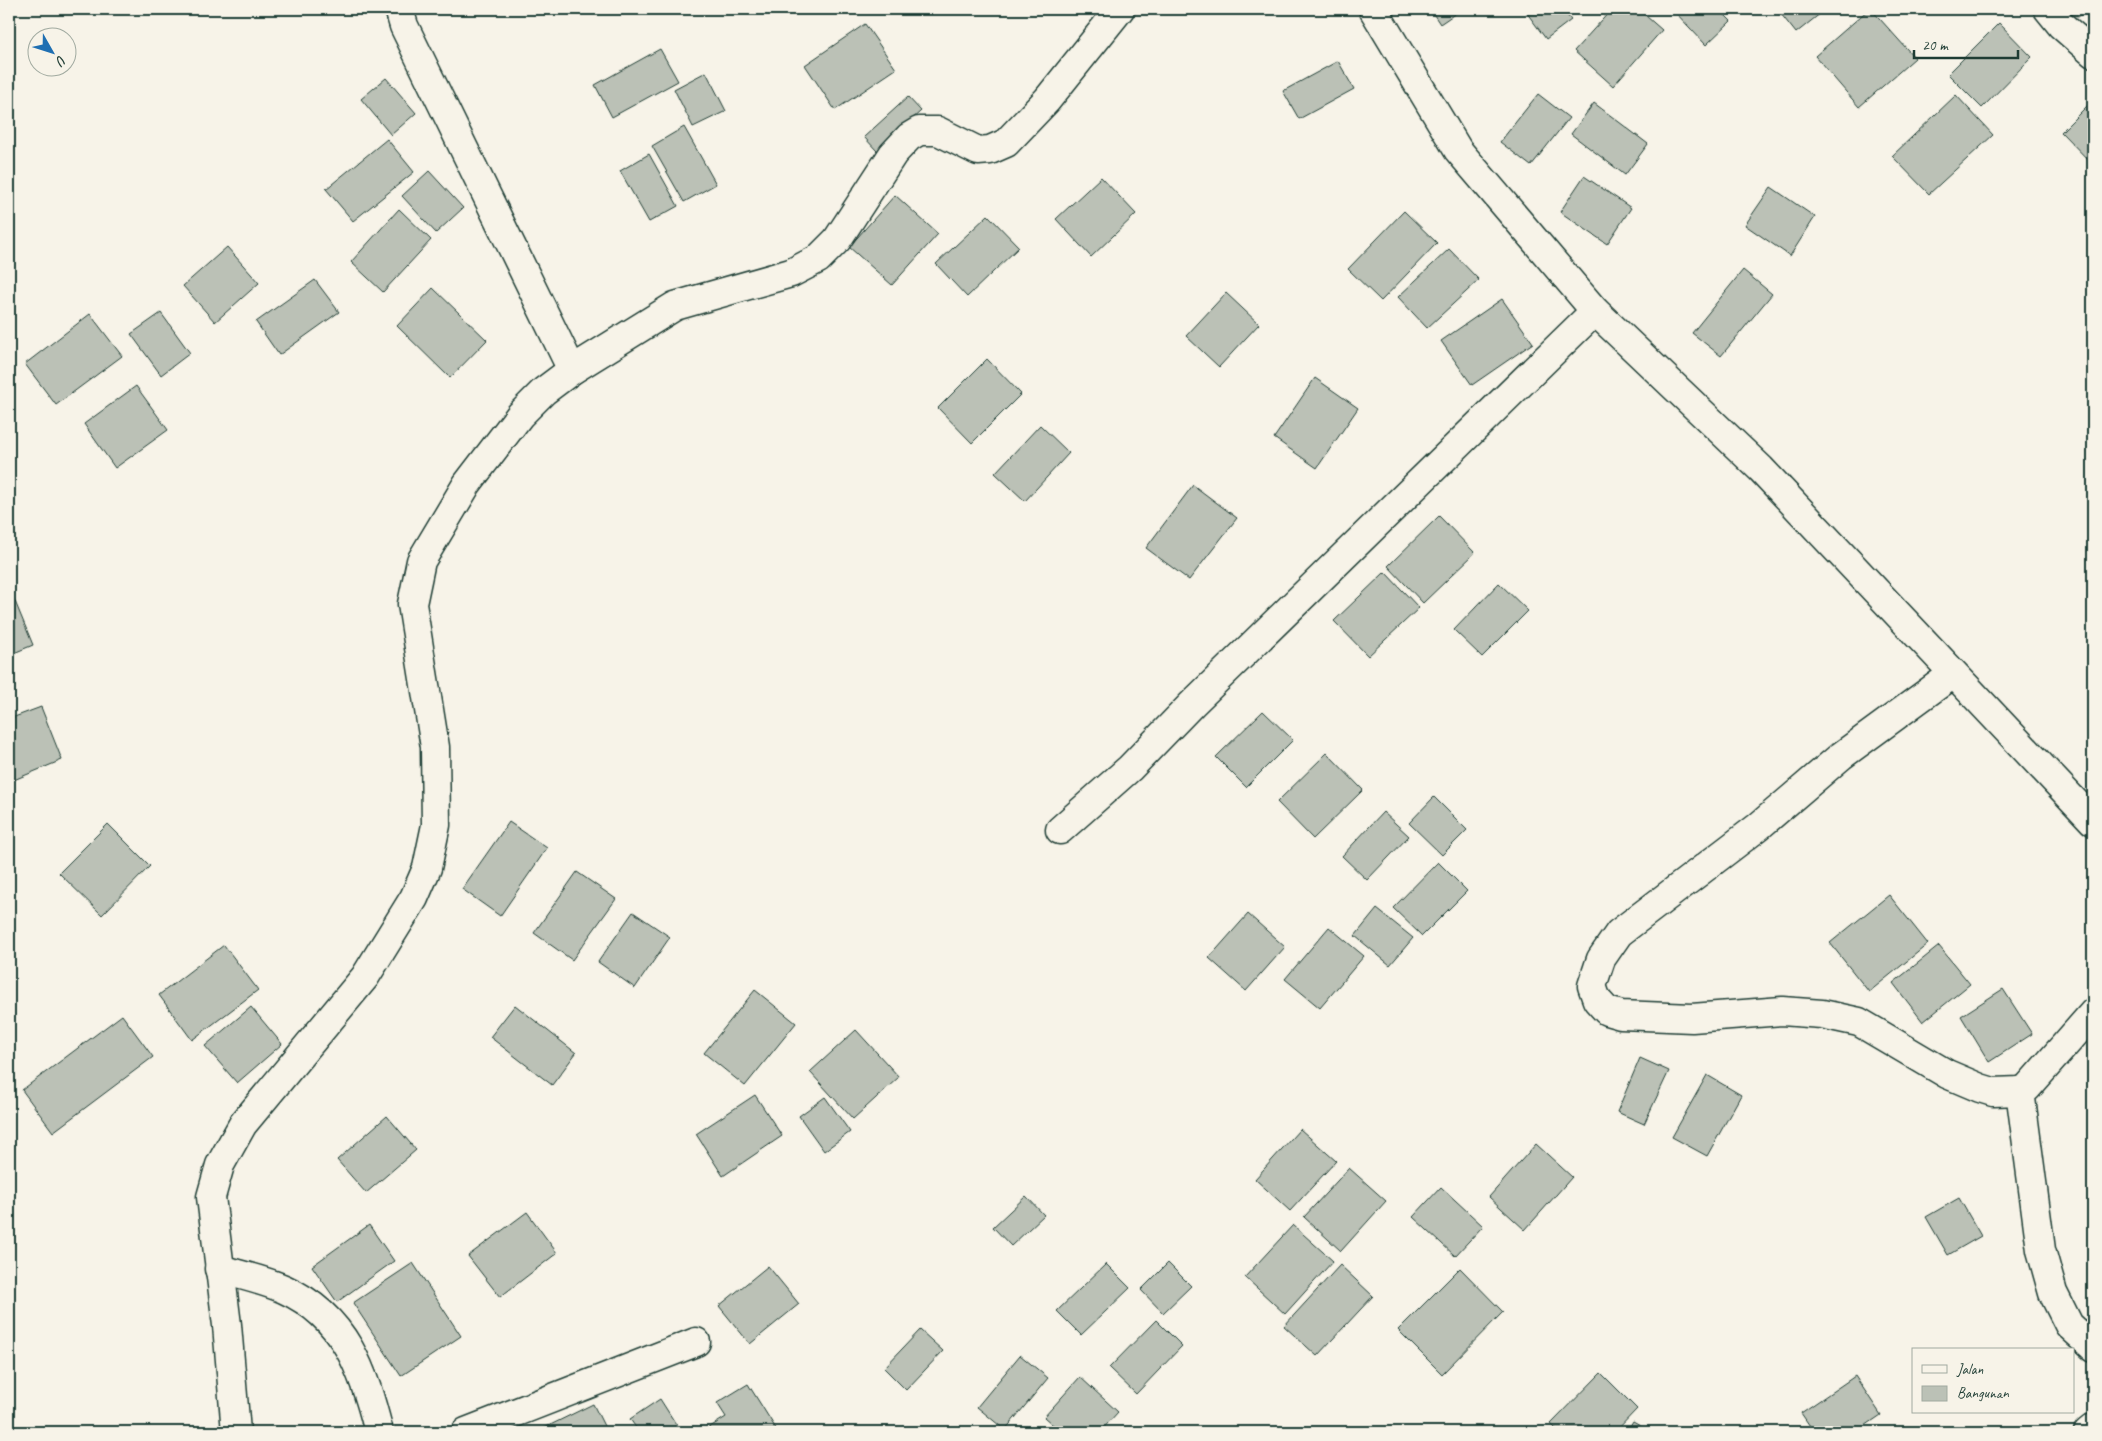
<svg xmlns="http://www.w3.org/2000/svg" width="2102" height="1441" viewBox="0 0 2102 1441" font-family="Caveat,sans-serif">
<rect width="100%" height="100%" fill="#f7f3e8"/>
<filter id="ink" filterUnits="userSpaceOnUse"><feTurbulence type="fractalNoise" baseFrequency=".02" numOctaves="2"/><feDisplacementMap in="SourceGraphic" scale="10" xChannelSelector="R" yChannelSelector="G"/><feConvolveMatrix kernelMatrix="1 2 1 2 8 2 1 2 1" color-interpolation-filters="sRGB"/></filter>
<g filter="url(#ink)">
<g fill="#bbc1b6" stroke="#1f3d34">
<polygon points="1430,9 1462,9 1440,24"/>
<polygon points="1524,9 1562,9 1571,20 1546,39"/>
<polygon points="1612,9 1638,9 1662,30 1613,86 1574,51"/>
<polygon points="1676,9 1719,9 1731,21 1706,45 1674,11"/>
<polygon points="1777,9 1826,9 1796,33"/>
<polygon points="1869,9 1871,9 1915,58 1859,107 1815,56"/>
<polygon points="2061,9 2088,9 2072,22"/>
<polygon points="1999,23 2032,57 1982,108 1948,74"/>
<polygon points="865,24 896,69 835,110 805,65"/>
<polygon points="660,49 678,81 612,117 595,85"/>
<polygon points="1338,61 1354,89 1299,119 1283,91"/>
<polygon points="706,72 726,111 693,127 674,89"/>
<polygon points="386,78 416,113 391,135 361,99"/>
<polygon points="1538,94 1569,118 1531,166 1500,142"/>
<polygon points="1956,95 1993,135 1929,194 1892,156"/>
<polygon points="908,97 921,111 877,151 864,137"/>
<polygon points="2093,100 2093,165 2061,132"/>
<polygon points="1594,103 1648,144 1625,175 1571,134"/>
<polygon points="684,127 716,184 684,202 652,146"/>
<polygon points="387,139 414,172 353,221 326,189"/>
<polygon points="649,154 678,206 649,222 620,171"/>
<polygon points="429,171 463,208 436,233 402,196"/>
<polygon points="1584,176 1631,208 1607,244 1560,212"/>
<polygon points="1101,177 1136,214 1091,257 1056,219"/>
<polygon points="1771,187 1815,217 1790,256 1745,225"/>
<polygon points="895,195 938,234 892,285 849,247"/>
<polygon points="399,209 431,240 383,292 351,262"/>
<polygon points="1404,211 1437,243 1381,301 1348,269"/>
<polygon points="988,215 1019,247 967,297 936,264"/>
<polygon points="227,247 259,283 215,322 183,286"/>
<polygon points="1449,249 1479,280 1427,328 1398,297"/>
<polygon points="1743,270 1772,294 1721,356 1692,333"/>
<polygon points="315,280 339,312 279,355 256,322"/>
<polygon points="433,288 487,340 450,378 397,326"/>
<polygon points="1226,293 1259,324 1219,367 1186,336"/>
<polygon points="1502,299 1533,343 1472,385 1441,341"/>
<polygon points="161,313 190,353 161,375 131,334"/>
<polygon points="90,314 122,356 56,405 25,364"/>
<polygon points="987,359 1021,394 972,443 938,408"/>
<polygon points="1315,378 1358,408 1317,468 1274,438"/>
<polygon points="136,386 168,430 115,468 84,424"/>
<polygon points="1040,425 1069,453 1025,501 995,473"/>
<polygon points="1193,485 1237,518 1189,580 1146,548"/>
<polygon points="1439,516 1475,553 1423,603 1388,566"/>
<polygon points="1385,572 1419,608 1368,656 1334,621"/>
<polygon points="1499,583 1528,611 1482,657 1454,630"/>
<polygon points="14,599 33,645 9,655 9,602"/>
<polygon points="41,707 62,760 9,782 9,719"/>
<polygon points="1263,711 1293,740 1246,787 1216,757"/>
<polygon points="1327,753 1363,790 1313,839 1277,802"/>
<polygon points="1434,797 1467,830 1442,855 1409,823"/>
<polygon points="1383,812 1409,836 1367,880 1342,856"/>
<polygon points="509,822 547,848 500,916 462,889"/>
<polygon points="108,824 150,866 102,915 59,873"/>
<polygon points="1438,862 1467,891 1422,936 1393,908"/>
<polygon points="577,872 616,899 572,960 534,933"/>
<polygon points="1889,895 1928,944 1869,992 1830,943"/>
<polygon points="1377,909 1413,938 1390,965 1355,936"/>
<polygon points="633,912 670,937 635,988 598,962"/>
<polygon points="1248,914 1285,947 1246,991 1209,958"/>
<polygon points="1329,927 1364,956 1320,1008 1285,979"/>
<polygon points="224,945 258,990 192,1040 159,995"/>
<polygon points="1939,946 1970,984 1923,1022 1893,983"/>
<polygon points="2003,989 2032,1034 1989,1062 1961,1016"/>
<polygon points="755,990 796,1023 745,1086 704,1053"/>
<polygon points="515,1005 576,1053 552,1085 490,1037"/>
<polygon points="251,1007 282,1044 237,1083 205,1046"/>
<polygon points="122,1015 153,1057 53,1132 22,1090"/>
<polygon points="856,1030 899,1077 853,1119 810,1072"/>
<polygon points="1640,1058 1669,1071 1644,1124 1617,1112"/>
<polygon points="1707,1075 1741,1095 1707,1156 1672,1137"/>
<polygon points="755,1095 782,1136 723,1176 696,1134"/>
<polygon points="825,1097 850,1132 824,1151 799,1116"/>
<polygon points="387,1116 416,1150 366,1193 337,1160"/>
<polygon points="1300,1129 1336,1161 1290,1211 1255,1179"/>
<polygon points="1536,1144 1572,1177 1525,1230 1489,1197"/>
<polygon points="1349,1168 1386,1201 1341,1251 1304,1217"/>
<polygon points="1441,1187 1483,1226 1455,1256 1413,1217"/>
<polygon points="1026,1196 1044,1215 1011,1246 993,1227"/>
<polygon points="1959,1198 1981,1236 1948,1255 1926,1217"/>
<polygon points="527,1212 557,1253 500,1297 468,1256"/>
<polygon points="369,1225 394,1261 337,1302 312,1266"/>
<polygon points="1293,1225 1333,1261 1285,1314 1245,1277"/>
<polygon points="413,1263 461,1336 401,1376 353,1303"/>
<polygon points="1168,1263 1191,1286 1163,1313 1141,1290"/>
<polygon points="1106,1264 1130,1288 1081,1335 1057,1311"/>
<polygon points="1340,1265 1373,1296 1317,1356 1284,1326"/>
<polygon points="768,1266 799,1304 750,1344 719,1306"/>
<polygon points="1460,1268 1503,1312 1442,1374 1398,1330"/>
<polygon points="1156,1320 1182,1346 1136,1394 1109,1368"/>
<polygon points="920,1330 943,1351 906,1390 884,1368"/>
<polygon points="1020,1355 1048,1378 1005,1430 977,1407"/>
<polygon points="1601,1373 1637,1409 1615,1432 1559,1432 1551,1424"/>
<polygon points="1855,1376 1881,1415 1856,1432 1814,1432 1801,1413"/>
<polygon points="1080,1377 1118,1412 1100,1432 1061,1432 1044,1417"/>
<polygon points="748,1384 778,1432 702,1432 726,1417 717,1403"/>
<polygon points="660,1399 681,1432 639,1432 630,1419"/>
<polygon points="593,1404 607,1432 536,1432"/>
<polygon points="1633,1422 1651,1432 1627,1432"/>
</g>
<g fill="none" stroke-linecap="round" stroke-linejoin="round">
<g stroke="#1f3d34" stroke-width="31">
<g id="minor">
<polyline points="399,9 404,26 572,370"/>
<polyline points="1373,9 1458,150 1595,311 1761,469 2093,821"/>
<polyline points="2048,9 2061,25 2093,53"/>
<polyline points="1953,674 1841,756 1758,827 1619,933 1601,959 1592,986 1597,1000 1607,1011 1621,1015 1692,1018 1782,1011 1822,1014 1859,1022 1947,1074 1980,1088 1993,1092 2020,1091 2027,1088 2093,1013"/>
<polyline points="1060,830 1130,768 1192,704 1595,311"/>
<polyline points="2020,1091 2041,1250 2053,1293 2069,1325 2093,1347"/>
<path d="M219 1269C240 1275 264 1280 284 1289 346 1317 364 1372 379 1432"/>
<polyline points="236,1432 227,1325 211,1197 220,1165 243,1124 365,977 414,898 427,868 436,825 435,747 412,604 421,561 467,484 520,415 544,391 572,370 675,306 791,273 818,259 837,240 893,154 909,137 919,131 938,131 978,151 990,150 1006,143 1047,100 1120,9"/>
<polyline points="466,1432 696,1342"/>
<polyline points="2088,1432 2093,1428"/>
</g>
</g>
<use href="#minor" stroke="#f7f3e8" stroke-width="28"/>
</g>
</g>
<rect width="2102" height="1441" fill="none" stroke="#f7f3e8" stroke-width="30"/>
<rect x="15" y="15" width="2072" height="1411" fill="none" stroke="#1f3d34" stroke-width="2" filter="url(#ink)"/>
<rect x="1912" y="1348" width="162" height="65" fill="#f7f3e8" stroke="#a1aaa0"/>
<rect x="1922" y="1365" width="25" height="8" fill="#f7f3e8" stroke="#a1aaa0"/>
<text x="1957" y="1374" font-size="15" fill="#1f3d34">Jalan</text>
<rect x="1922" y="1386" width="25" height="15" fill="#bbc1b6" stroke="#a1aaa0"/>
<text x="1957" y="1398" font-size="15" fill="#1f3d34">Bangunan</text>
<g transform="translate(52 52) rotate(129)"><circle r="24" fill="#f7f3e8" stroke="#a1aaa0"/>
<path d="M0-4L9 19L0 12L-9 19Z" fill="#1f6fb2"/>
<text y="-8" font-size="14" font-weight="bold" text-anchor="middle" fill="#1f3d34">U</text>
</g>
<path d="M1914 50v8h104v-8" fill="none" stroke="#1f3d34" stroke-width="2.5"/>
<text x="1922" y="50" font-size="15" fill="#1f3d34" stroke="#f7f3e8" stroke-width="4" paint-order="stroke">20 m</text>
</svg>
